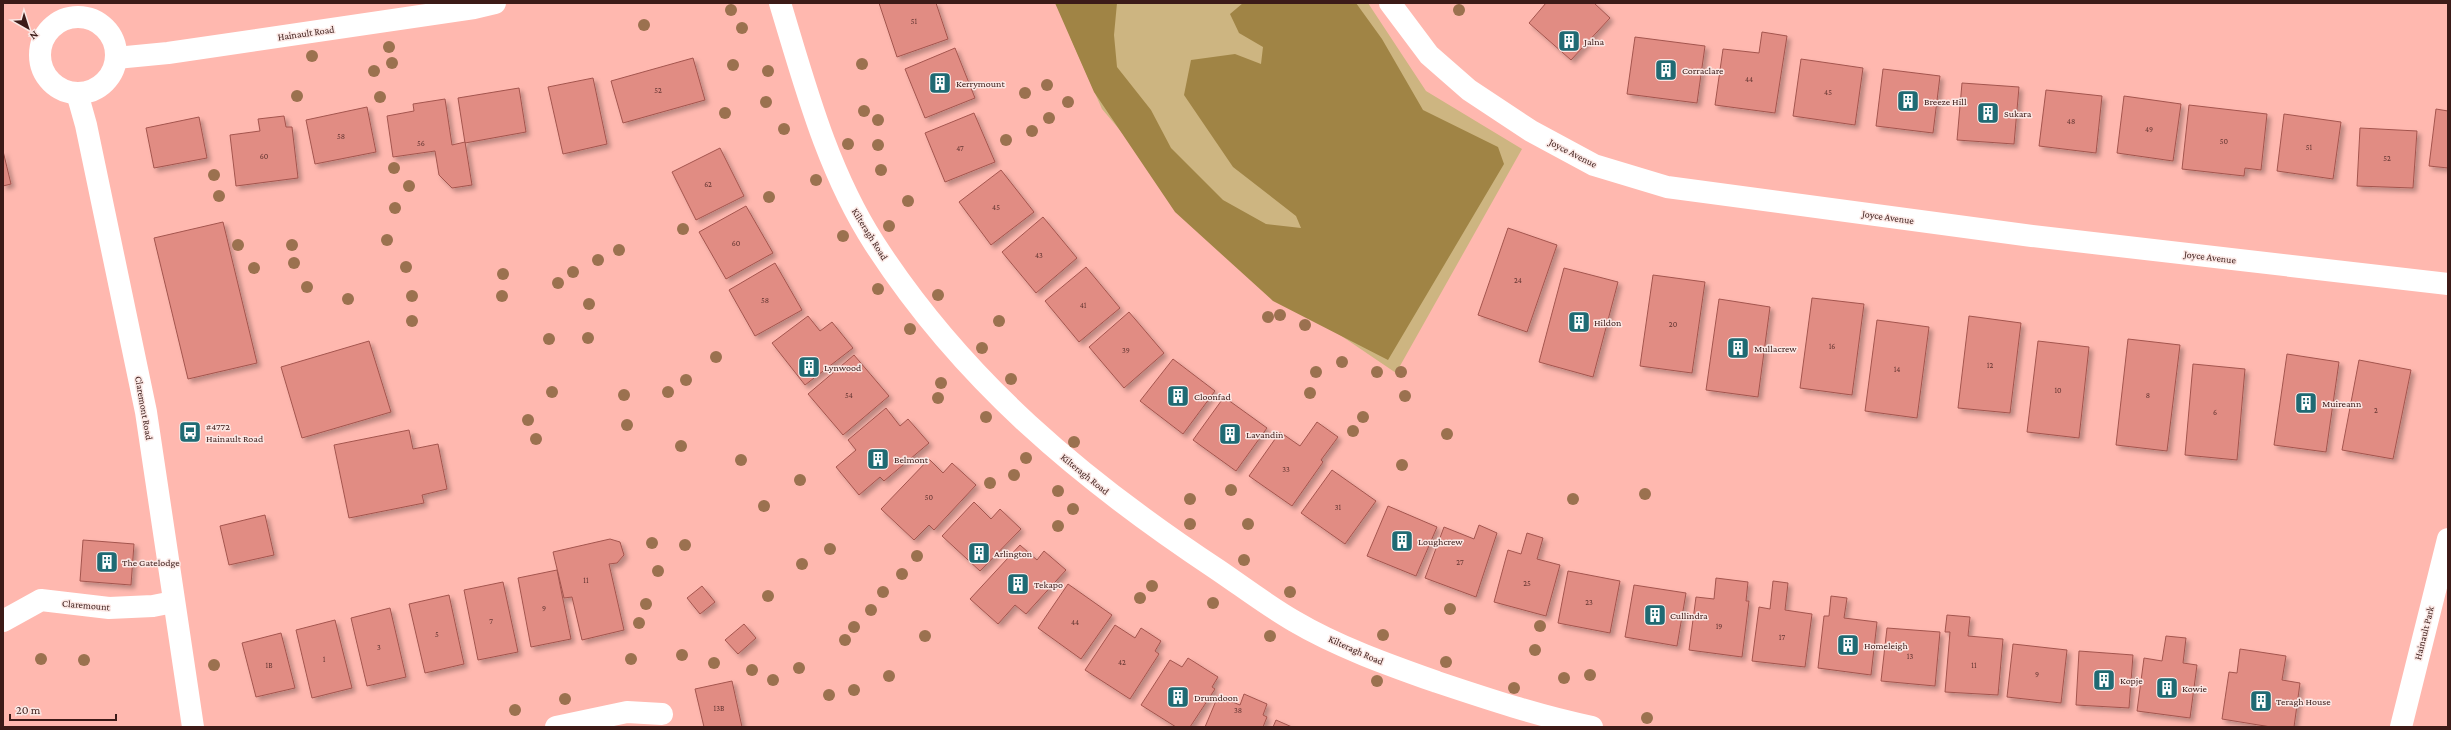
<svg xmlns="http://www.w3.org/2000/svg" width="2451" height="730" viewBox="0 0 2451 730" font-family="'Crimson Pro',serif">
<defs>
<filter id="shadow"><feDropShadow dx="3.5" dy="3.5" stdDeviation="2" flood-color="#0004"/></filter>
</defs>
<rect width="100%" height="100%" fill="#ffb8af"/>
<polygon fill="#cdb581" points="1059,3 1368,3 1426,91 1522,149 1396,373 1284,297 1169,188 1102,109 1071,39"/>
<polygon fill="#a08445" points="1055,3 1117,3 1114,35 1117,67 1151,110 1171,148 1223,200 1266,224 1301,228 1296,216 1233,167 1184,95 1191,60 1235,54 1261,64 1263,47 1239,33 1230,14 1243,3 1356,3 1382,39 1423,110 1498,147 1504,164 1388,360 1273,301 1175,212 1094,92"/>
<g fill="#e18c83" stroke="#a4554e" filter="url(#shadow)">
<polygon points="879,3 936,3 948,39 897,57"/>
<polygon points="1546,3 1594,3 1610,18 1571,60 1529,23"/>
<polygon points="1762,32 1787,36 1775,113 1715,105 1723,49 1759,53"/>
<polygon points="1635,37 1705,46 1697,103 1627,94"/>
<polygon points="955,48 975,98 925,118 905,69"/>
<polygon points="693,58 705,100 623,123 611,81"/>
<polygon points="1801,59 1863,68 1855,125 1793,116"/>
<polygon points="1883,69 1940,76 1933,133 1876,126"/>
<polygon points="593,78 607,144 563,154 548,87"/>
<polygon points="1962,83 2019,87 2014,144 1957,140"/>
<polygon points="519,88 526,132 465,143 458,98"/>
<polygon points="2046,90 2102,96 2096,153 2039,146"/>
<polygon points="2124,96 2181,104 2173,161 2117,153"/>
<polygon points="445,99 452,145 465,142 472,185 452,188 439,175 435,151 393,157 387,116 414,111 413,104"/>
<polygon points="2189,105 2267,114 2261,170 2245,168 2244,176 2182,169"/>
<polygon points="367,107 376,152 315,164 306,120"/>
<polygon points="2436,109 2448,111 2448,168 2429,166"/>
<polygon points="974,113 995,162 945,182 925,133"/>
<polygon points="2284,114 2341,122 2333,179 2277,171"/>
<polygon points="284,116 286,127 292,127 298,178 236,186 230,135 260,131 258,119"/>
<polygon points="199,117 207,158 154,168 146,128"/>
<polygon points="2360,128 2417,131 2413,188 2357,186"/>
<polygon points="720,148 744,196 696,220 672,172"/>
<polygon points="3,151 11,184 3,186"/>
<polygon points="1001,170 1034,212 991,245 959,202"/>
<polygon points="746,206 773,253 726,279 699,232"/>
<polygon points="1043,217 1077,258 1036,293 1002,252"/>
<polygon points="223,222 257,363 188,379 154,238"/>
<polygon points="1508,228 1557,245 1527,332 1478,315"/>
<polygon points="775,263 802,310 755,336 729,290"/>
<polygon points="1086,267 1120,308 1079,342 1045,301"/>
<polygon points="1564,268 1618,282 1593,377 1539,362"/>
<polygon points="1653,275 1705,282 1692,373 1640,366"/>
<polygon points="1812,298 1864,304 1852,395 1800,388"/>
<polygon points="1719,299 1770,307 1758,397 1706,390"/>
<polygon points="1129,312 1164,353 1124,388 1089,347"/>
<polygon points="808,316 820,331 832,322 853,348 805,385 772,343"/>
<polygon points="1969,316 2021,323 2010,413 1958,408"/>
<polygon points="1877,320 1929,327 1917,418 1865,411"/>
<polygon points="2128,339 2180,345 2167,451 2116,445"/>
<polygon points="369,341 391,412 302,438 281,367"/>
<polygon points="2038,341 2089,347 2079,438 2027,432"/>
<polygon points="2287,354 2339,362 2326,452 2274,445"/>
<polygon points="854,355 889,396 843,435 808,394"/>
<polygon points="1173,359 1215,391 1183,434 1140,401"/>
<polygon points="2359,360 2411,370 2393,459 2342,450"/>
<polygon points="2193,364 2245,369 2237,460 2185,455"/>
<polygon points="1224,397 1267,428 1236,471 1193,440"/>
<polygon points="886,408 900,426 908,419 929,443 884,481 880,477 859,495 836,467 856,450 848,440"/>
<polygon points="1317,422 1338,437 1321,460 1323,462 1292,506 1249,476 1280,432 1300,446"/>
<polygon points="409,430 413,449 438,444 447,489 422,495 424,503 349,518 334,445"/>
<polygon points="929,459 943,473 952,463 976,485 934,530 929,525 914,540 881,509"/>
<polygon points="1332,470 1376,501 1345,544 1301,513"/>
<polygon points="974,502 991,519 1000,509 1021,529 980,571 942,536"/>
<polygon points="1388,506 1437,527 1416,576 1367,556"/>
<polygon points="265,515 274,555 229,565 220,526"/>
<polygon points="1479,525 1497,533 1476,597 1425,578 1444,527 1474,539"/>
<polygon points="1527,533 1543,538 1537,559 1560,565 1546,616 1494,602 1508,550 1521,554"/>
<polygon points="610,539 620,542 624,555 617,563 609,564 624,630 582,640 572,597 564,598 553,552"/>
<polygon points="83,540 134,544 131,585 80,581"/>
<polygon points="1020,545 1037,560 1044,551 1066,570 1026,614 1015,605 998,624 970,599"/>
<polygon points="557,570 571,639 531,647 518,578"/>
<polygon points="1568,571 1620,581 1610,633 1558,623"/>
<polygon points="1716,578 1748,582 1746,601 1749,601 1742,657 1689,650 1696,597 1714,599"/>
<polygon points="1773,581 1788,583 1785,610 1812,614 1805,667 1752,661 1759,607 1770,609"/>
<polygon points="503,582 518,652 478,660 464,590"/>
<polygon points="1068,584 1112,615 1081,659 1038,628"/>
<polygon points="1634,585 1686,593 1677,646 1625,637"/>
<polygon points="702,586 715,602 700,614 687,598"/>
<polygon points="449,595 464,664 425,673 409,604"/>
<polygon points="1831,596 1847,598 1844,618 1877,622 1871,675 1818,668 1824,616 1829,616"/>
<polygon points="390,608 406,677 367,686 351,618"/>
<polygon points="1947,615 1970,617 1968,636 2003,639 1998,695 1945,692 1950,632 1945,632"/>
<polygon points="335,620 352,688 312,698 296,630"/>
<polygon points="744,624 756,638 738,654 725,640"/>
<polygon points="1115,625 1135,638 1141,628 1161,641 1155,651 1159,654 1130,699 1085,670"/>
<polygon points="1887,628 1940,632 1935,686 1881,681"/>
<polygon points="281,633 295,688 256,697 242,643"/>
<polygon points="2166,636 2186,638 2183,663 2197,665 2190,718 2137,711 2144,658 2162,661"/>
<polygon points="2013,644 2067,650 2061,703 2007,697"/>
<polygon points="2240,649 2286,656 2282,680 2300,683 2294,727 2271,727 2222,719 2229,672 2237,673"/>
<polygon points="2079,651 2133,655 2129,708 2076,705"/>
<polygon points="1188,658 1218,677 1212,687 1215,689 1190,727 1176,727 1141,705 1170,660 1182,667"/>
<polygon points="732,681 742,727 704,727 695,689"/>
<polygon points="1244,694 1267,704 1263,715 1267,717 1263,727 1205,727 1218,696 1240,705"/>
<polygon points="1276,720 1292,727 1273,727"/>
</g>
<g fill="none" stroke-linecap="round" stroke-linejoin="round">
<g stroke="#fff" stroke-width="22">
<path d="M780 3C805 85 827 170 874 243 963 381 1082 480 1218 570 1243 587 1268 606 1294 621 1338 647 1389 665 1437 682 1488 699 1539 716 1592 727"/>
<polyline points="1390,3 1429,55 1469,90 1531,131 1594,165 1667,187 2032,236 2448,284"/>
<polyline points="116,58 168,53 474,8 495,3"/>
<polyline points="3,621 41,600 109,608 153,606 173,602"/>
<polyline points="556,727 627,712 662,714"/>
<polyline points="2401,727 2448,539"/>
</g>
<g stroke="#fff" stroke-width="22">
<circle cx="78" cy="55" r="38"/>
<polyline points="77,93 86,125 146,412 193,727"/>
</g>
</g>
<g fill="#9b714f">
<circle cx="731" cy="10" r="6"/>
<circle cx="1459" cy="10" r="6"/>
<circle cx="644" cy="25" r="6"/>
<circle cx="742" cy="28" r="6"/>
<circle cx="389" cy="47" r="6"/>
<circle cx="312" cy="56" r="6"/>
<circle cx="392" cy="63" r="6"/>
<circle cx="862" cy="64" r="6"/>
<circle cx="733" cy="65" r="6"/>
<circle cx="374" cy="71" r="6"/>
<circle cx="768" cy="71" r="6"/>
<circle cx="1047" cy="85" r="6"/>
<circle cx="1025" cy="93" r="6"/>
<circle cx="297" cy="96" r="6"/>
<circle cx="380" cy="97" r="6"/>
<circle cx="766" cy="102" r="6"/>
<circle cx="1068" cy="102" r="6"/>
<circle cx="864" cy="111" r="6"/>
<circle cx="725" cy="113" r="6"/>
<circle cx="1049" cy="118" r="6"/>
<circle cx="878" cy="120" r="6"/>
<circle cx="784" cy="129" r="6"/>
<circle cx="1032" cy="131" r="6"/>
<circle cx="1006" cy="140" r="6"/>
<circle cx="848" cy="144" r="6"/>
<circle cx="878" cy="145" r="6"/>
<circle cx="394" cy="168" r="6"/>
<circle cx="881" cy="170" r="6"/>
<circle cx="214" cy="175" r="6"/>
<circle cx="816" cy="180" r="6"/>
<circle cx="409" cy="186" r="6"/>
<circle cx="219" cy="196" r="6"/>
<circle cx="769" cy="197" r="6"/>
<circle cx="908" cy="201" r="6"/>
<circle cx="395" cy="208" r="6"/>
<circle cx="889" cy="226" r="6"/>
<circle cx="683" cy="229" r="6"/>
<circle cx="843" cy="236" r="6"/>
<circle cx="387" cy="240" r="6"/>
<circle cx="238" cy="245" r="6"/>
<circle cx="292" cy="245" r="6"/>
<circle cx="619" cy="250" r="6"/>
<circle cx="598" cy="260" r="6"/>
<circle cx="294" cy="263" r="6"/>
<circle cx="406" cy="267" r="6"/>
<circle cx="254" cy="268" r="6"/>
<circle cx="573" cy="272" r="6"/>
<circle cx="503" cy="274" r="6"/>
<circle cx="558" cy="283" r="6"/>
<circle cx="307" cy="287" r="6"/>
<circle cx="878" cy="289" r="6"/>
<circle cx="938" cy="295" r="6"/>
<circle cx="412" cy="296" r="6"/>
<circle cx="502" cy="296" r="6"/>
<circle cx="348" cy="299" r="6"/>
<circle cx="589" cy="304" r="6"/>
<circle cx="1280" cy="315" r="6"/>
<circle cx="1268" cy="317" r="6"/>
<circle cx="412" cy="321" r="6"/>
<circle cx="999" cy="321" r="6"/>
<circle cx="1305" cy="325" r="6"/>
<circle cx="910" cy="329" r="6"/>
<circle cx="588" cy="338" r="6"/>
<circle cx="549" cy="339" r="6"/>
<circle cx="982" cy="348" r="6"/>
<circle cx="716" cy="357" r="6"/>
<circle cx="1342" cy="362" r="6"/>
<circle cx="1316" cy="372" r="6"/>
<circle cx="1377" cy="372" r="6"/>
<circle cx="1401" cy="372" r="6"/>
<circle cx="1011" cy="379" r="6"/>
<circle cx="686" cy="380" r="6"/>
<circle cx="941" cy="383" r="6"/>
<circle cx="552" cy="392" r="6"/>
<circle cx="668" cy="392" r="6"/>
<circle cx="1310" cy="393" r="6"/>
<circle cx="624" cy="395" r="6"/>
<circle cx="1405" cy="396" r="6"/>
<circle cx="938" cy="398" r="6"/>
<circle cx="986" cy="417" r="6"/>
<circle cx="1363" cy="417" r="6"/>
<circle cx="528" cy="420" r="6"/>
<circle cx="627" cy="425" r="6"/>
<circle cx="1353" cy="431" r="6"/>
<circle cx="1447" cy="434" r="6"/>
<circle cx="536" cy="439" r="6"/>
<circle cx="1074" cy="442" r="6"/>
<circle cx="681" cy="446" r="6"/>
<circle cx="1026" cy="458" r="6"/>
<circle cx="741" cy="460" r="6"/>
<circle cx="1402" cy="465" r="6"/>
<circle cx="1014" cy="475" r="6"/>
<circle cx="800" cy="480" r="6"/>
<circle cx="990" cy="483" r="6"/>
<circle cx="1231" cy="490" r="6"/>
<circle cx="1058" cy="491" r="6"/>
<circle cx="1645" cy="494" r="6"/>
<circle cx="1190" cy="499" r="6"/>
<circle cx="1573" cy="499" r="6"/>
<circle cx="764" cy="506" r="6"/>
<circle cx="1073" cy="509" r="6"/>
<circle cx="1190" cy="524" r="6"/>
<circle cx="1248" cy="524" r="6"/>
<circle cx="1058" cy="526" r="6"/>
<circle cx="652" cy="543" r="6"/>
<circle cx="685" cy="545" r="6"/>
<circle cx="830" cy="549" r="6"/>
<circle cx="917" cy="556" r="6"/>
<circle cx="1244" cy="560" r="6"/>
<circle cx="802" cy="564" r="6"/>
<circle cx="658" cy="571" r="6"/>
<circle cx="902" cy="574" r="6"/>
<circle cx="1152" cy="586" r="6"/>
<circle cx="883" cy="592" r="6"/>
<circle cx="1290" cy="592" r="6"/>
<circle cx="768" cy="596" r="6"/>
<circle cx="1140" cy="598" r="6"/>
<circle cx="1213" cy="603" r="6"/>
<circle cx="646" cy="604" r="6"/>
<circle cx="1450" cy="609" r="6"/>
<circle cx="871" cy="610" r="6"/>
<circle cx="639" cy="623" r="6"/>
<circle cx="1540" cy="626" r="6"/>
<circle cx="854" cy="627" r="6"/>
<circle cx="1383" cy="635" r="6"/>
<circle cx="925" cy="636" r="6"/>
<circle cx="1270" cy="636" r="6"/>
<circle cx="845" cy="640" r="6"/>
<circle cx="1535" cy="650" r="6"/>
<circle cx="682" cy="655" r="6"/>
<circle cx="41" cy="659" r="6"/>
<circle cx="631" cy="659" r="6"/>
<circle cx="84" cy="660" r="6"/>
<circle cx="1446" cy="662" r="6"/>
<circle cx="714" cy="663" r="6"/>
<circle cx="214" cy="665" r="6"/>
<circle cx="799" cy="668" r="6"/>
<circle cx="752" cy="670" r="6"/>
<circle cx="1590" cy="675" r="6"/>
<circle cx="889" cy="676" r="6"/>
<circle cx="1564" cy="678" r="6"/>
<circle cx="773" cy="680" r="6"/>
<circle cx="1377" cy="681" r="6"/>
<circle cx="1514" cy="688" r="6"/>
<circle cx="854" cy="690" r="6"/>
<circle cx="829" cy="695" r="6"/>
<circle cx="565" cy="699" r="6"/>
<circle cx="515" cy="710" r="6"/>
<circle cx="1647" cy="718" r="6"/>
</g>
<defs>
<g id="building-square" transform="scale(1.15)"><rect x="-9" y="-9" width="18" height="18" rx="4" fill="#1f6a73" stroke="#fbe8e5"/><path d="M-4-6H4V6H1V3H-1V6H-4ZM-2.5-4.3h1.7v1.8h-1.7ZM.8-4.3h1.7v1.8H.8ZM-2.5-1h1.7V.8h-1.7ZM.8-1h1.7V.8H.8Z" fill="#fff"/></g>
<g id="bus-square" transform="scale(1.15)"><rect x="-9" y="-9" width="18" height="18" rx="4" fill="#1f6a73" stroke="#fbe8e5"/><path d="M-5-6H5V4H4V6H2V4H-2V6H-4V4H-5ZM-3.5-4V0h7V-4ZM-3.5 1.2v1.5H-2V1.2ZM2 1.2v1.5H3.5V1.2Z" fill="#fff"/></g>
</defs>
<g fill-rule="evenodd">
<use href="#building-square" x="1569" y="41"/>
<use href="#building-square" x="1666" y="70"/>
<use href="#building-square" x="940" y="83"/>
<use href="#building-square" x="1908" y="101"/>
<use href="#building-square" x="1988" y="113"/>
<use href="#building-square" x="1579" y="322"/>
<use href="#building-square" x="1738" y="348"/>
<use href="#building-square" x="809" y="367"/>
<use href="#building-square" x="1178" y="396"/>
<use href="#building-square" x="2306" y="403"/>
<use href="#bus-square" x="190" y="432"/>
<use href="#building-square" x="1230" y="434"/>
<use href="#building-square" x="878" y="459"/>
<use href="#building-square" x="1402" y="541"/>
<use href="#building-square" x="979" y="553"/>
<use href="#building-square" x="107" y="562"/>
<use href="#building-square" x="1018" y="584"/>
<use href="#building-square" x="1655" y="615"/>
<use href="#building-square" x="1848" y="645"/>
<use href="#building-square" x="2104" y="680"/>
<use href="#building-square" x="2167" y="688"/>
<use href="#building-square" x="1178" y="697"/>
<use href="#building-square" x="2261" y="701"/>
</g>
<g text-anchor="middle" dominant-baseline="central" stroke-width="3" stroke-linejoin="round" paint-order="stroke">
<g font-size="8" fill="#653733">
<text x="914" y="21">51</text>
<text x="1749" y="79">44</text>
<text x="658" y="90">52</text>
<text x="1828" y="92">45</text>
<text x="2071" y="121">48</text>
<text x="2149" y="129">49</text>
<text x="341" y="136">58</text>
<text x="2224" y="141">50</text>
<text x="421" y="143">56</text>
<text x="2309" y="147">51</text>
<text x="960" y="148">47</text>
<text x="264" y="156">60</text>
<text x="2387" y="158">52</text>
<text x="708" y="184">62</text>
<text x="996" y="207">45</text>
<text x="736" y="243">60</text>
<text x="1039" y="255">43</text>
<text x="1518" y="280">24</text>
<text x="765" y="300">58</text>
<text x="1083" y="305">41</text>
<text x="1673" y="324">20</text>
<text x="1832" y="346">16</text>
<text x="1126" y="350">39</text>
<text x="1990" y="365">12</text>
<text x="1897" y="369">14</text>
<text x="2058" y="390">10</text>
<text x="849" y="395">54</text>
<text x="2148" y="395">8</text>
<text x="2376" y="410">2</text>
<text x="2215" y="412">6</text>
<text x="1286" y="469">33</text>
<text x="929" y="497">50</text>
<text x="1338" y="507">31</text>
<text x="1460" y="562">27</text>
<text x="586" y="580">11</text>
<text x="1527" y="583">25</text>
<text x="1589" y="602">23</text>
<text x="544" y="608">9</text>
<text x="491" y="621">7</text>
<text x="1075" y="622">44</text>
<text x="1719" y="626">19</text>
<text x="437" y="634">5</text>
<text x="1782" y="637">17</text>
<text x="379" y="647">3</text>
<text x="1910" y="656">13</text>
<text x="324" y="659">1</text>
<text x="1122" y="662">42</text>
<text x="269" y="665">1B</text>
<text x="1974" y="665">11</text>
<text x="2037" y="674">9</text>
<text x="719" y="708">13B</text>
<text x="1238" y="710">38</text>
</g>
<g font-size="10" fill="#3c1b18" stroke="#fbe8e5">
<text transform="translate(306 33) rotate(-8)">Hainault Road</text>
<text transform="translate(1573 153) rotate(27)">Joyce Avenue</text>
<text transform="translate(1888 217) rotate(8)">Joyce Avenue</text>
<text transform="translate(870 234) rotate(58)">Kilteragh Road</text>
<text transform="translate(2210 257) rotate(7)">Joyce Avenue</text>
<text transform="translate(144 408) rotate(80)">Claremont Road</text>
<text transform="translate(1085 474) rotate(39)">Kilteragh Road</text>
<text transform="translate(86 605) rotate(5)">Claremount</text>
<text transform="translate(2424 633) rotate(-76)">Hainault Park</text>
<text transform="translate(1356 650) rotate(24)">Kilteragh Road</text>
</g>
<g font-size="10" fill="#3c1b18" stroke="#fbe8e5" text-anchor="start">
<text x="1584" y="41">Jalna</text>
<text x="1682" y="70">Corraclare</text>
<text x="956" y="83">Kerrymount</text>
<text x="1924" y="101">Breeze Hill</text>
<text x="2004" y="113">Sukara</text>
<text x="1594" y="322">Hildon</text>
<text x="1754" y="348">Mullacrew</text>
<text x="824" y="367">Lynwood</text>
<text x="1194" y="396">Cloonfad</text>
<text x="2322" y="403">Muireann</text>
<text x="206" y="426">#4772<tspan x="206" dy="12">Hainault Road</tspan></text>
<text x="1246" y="434">Lavandin</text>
<text x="894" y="459">Belmont</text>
<text x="1418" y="541">Loughcrew</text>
<text x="994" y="553">Arlington</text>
<text x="122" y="562">The Gatelodge</text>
<text x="1034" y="584">Tekapo</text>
<text x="1670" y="615">Cullindra</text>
<text x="1864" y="645">Homeleigh</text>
<text x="2120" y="680">Kopje</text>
<text x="2182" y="688">Kowie</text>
<text x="1194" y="697">Drumdoon</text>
<text x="2276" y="701">Teragh House</text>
</g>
</g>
<rect width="2451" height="730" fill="none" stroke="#3c1b18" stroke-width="8"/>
<g transform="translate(28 28) rotate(141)" stroke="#fbe8e5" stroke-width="3" paint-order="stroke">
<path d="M0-3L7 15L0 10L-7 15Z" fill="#3c1b18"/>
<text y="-6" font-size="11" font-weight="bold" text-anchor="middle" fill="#3c1b18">N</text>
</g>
<path d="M10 714v6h106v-6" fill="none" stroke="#3c1b18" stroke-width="2"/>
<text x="16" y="714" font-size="12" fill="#3c1b18" stroke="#fbe8e5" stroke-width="3" paint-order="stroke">20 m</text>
</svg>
